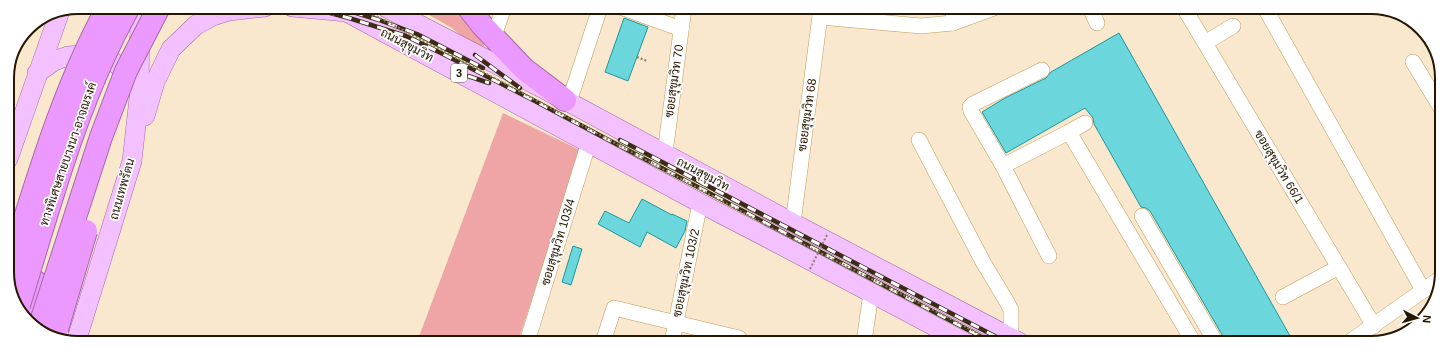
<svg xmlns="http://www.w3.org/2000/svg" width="1449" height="350" viewBox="0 0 1449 350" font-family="Helvetica,Sarabun,sans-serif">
<rect width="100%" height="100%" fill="#f9e8cd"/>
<g fill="#efa5a5">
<polygon points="415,7 462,7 484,40 484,46 482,49 476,48 452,28"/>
<polygon points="503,113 580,150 518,342 417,342"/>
</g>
<g fill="#6bd7dc" stroke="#1c979c">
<polygon points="624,18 648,27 628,81 605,72"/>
<polygon points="1119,33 1294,343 1225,343 1224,338 1150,211 1146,208 1141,207 1094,124 1093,118 1085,108 1006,153 982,112 1005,98 1046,78 1051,72"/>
<polygon points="642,199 672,215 672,214 687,221 685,231 676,248 647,232 640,247 598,224 605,211 629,223"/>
<polygon points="573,246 582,249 571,285 562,282"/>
</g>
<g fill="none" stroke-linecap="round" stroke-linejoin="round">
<g stroke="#c39b56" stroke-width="16">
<g id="minor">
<polyline points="623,8 681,29"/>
<polyline points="1090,8 1097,23"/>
<polyline points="1184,8 1374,326"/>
<polyline points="1265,8 1423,290"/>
<polyline points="820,17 921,26 953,23 994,8"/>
<polyline points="953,23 954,8"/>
<polyline points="494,36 504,7"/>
<polyline points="1205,43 1233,26"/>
<polyline points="1413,62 1441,108"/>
<polyline points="569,102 600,8"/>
<polyline points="1069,132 1085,123"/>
<polyline points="919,140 983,262 1007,302 1011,310 1011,337"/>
<polyline points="665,153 684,8"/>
<polyline points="1003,166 971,111 970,107 973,104 1042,70"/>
<polyline points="1142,216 1216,343"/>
<polyline points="793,223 821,8"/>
<polyline points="1049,256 1003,166 1069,132 1194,343"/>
<polyline points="1283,297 1339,267"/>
<polyline points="527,342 589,142"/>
<polyline points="603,342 614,308 739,338 738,342"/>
<polyline points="672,342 700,203"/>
<polyline points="864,342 871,293"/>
<polyline points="1348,343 1441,278"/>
</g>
</g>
<g stroke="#a66aa6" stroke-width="20">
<g id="major">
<polyline points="292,7 347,12"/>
<polyline points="337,7 700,203 783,246 964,342"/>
<polyline points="385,7 565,100 793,223 1021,343"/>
<polyline points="37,73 54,61 68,56 94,54 111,60 127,72 133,85"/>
<polyline points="145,116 155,82 171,49 196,25 213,16 229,11 265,7"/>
<polyline points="8,159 60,11"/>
<polyline points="76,342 132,161 139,98 140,7"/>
</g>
</g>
<g stroke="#a66aa6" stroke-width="24">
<g id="highway">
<polyline points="468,7 482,25 524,69 565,100"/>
<polyline points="26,318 36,282"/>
</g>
</g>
<polyline stroke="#8d7d64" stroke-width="2" stroke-dasharray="2 2" stroke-linecap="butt" points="637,57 647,61"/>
<use href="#minor" stroke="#fff" stroke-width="15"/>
<use href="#major" stroke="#f3c1ff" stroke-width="19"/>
<use href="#highway" stroke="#eb98ff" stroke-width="22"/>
<g stroke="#3b2c15" stroke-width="4.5">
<g id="rail">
<polyline points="308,7 349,18 406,36 445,55 533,100 991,342"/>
<polyline points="337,7 379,20 417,34 483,68"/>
<polyline points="475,55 520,88"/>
<polyline points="468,76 489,83"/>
<polyline points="620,140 1006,342"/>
</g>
</g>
<use href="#rail" stroke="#fff" stroke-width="3" stroke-dasharray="9" stroke-linecap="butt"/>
<g stroke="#a66aa6" stroke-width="24" stroke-linecap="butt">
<g id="highway-bridge">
<path d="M8 272C36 184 63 88 108 7"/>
<path d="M19 305C50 204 77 100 129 7"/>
<polyline points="39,328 101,137 126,71 159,7"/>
<polyline points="57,329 86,231"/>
</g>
</g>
<g stroke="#8d7d64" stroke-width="2" stroke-dasharray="2 2" stroke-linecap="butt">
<polyline points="359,7 521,92 777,231 947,317 994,342"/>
<polyline points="810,269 827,235"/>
</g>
<use href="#highway-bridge" stroke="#eb98ff" stroke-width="22"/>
</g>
<g text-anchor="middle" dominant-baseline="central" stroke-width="3.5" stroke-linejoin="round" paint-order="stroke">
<rect fill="#fff" stroke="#665c4c" stroke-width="1" x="451" y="64" width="16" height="18" rx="3"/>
<g font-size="11" font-weight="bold" fill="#251600">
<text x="459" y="73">3</text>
</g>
<g font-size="12" fill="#251600" stroke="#fff">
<text transform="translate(407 45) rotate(28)">ถนนสุขุมวิท</text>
<text transform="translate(674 81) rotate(-82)">ซอยสุขุมวิท 70</text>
<text transform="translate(807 115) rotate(-82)">ซอยสุขุมวิท 68</text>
<text transform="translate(68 154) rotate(-71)">ทางพิเศษสายบางนา-อาจณรงค์</text>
<text transform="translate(1279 167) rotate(59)">ซอยสุขุมวิท 66/1</text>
<text transform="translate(703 174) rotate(28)">ถนนสุขุมวิท</text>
<text transform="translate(122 189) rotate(-74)">ถนนเทพรัตน</text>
<text transform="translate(558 242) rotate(-73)">ซอยสุขุมวิท 103/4</text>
<text transform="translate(686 273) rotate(-78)">ซอยสุขุมวิท 103/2</text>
</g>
</g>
<path d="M0 0H1449V350H0ZM78 14H1371A64 64 0 0 1 1435 78V272A64 64 0 0 1 1371 336H78A64 64 0 0 1 14 272V78A64 64 0 0 1 78 14Z" fill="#fff" fill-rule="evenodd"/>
<path fill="none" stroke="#251600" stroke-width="2" d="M78 14H1371A64 64 0 0 1 1435 78V272A64 64 0 0 1 1371 336H78A64 64 0 0 1 14 272V78A64 64 0 0 1 78 14Z"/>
<g transform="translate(1417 318) rotate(96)" stroke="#ffffff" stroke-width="3" paint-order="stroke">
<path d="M0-3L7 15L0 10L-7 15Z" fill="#251600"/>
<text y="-6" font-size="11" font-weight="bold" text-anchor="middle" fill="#251600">N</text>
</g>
</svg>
